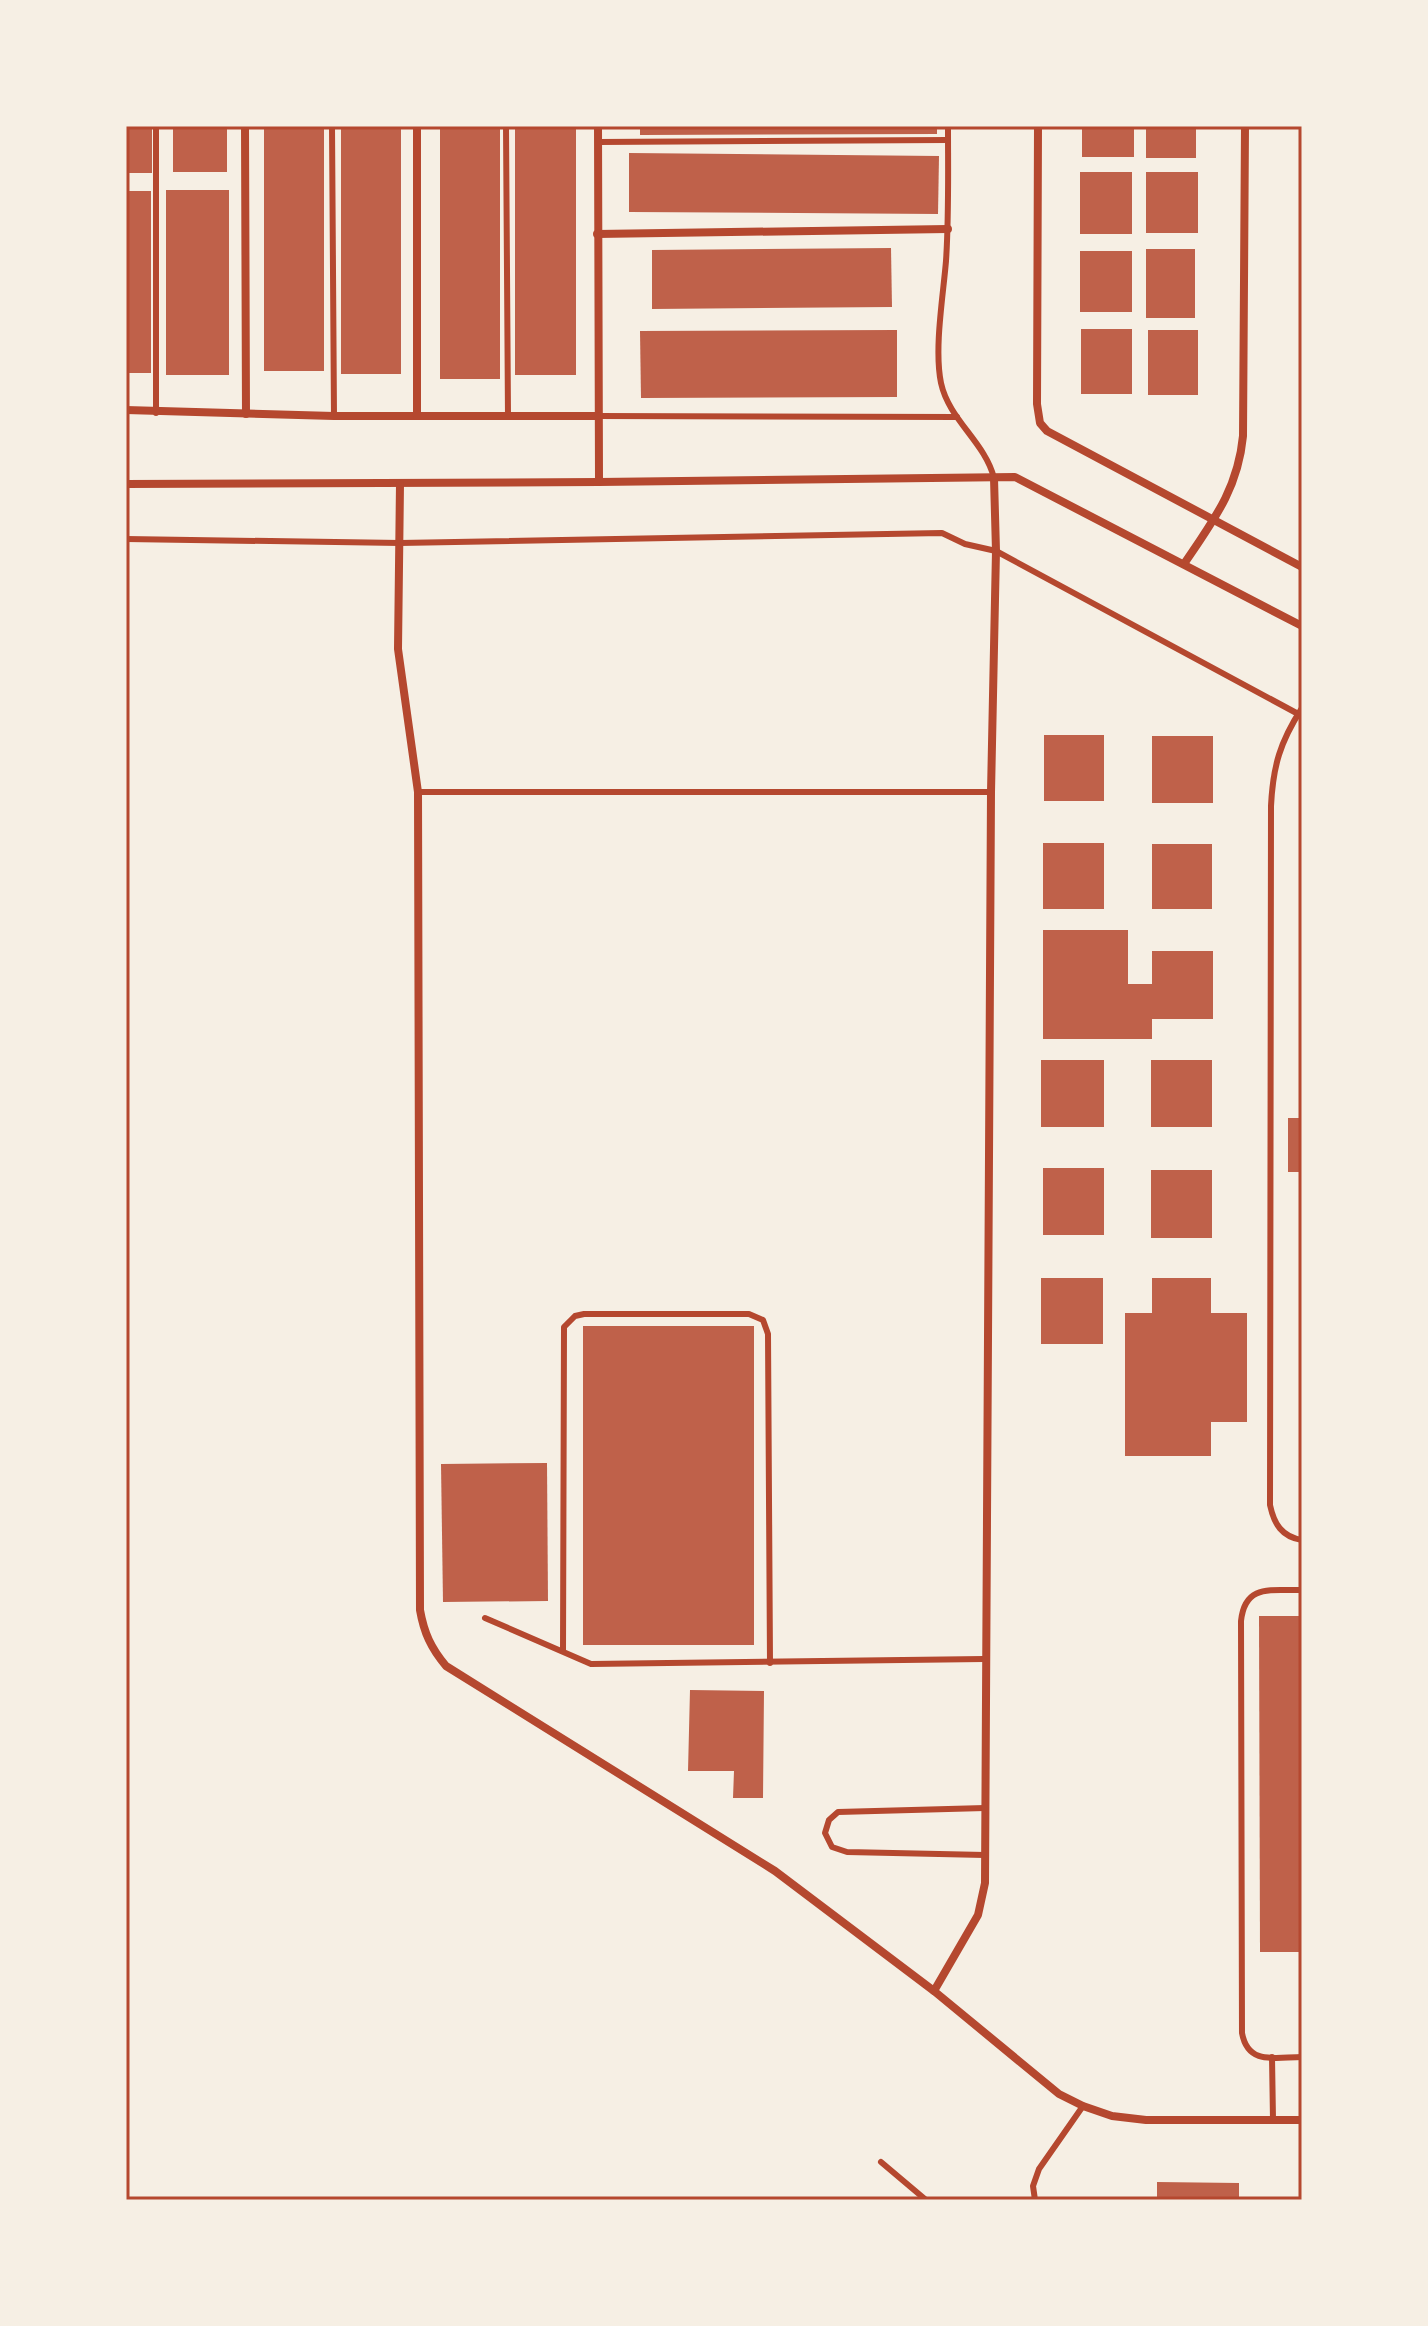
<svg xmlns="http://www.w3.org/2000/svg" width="1428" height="2326" viewBox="0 0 1428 2326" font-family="'Playfair Display',serif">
<rect width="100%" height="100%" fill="#f6efe4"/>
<g fill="#bf614a">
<rect x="126" y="126" width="26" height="47"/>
<rect x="173" y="126" width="54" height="46"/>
<rect x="264" y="126" width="60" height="245"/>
<rect x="341" y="126" width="60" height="248"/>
<rect x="440" y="126" width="60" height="253"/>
<rect x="515" y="126" width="61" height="249"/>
<polygon points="640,126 937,126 937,134 640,135"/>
<rect x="1082" y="126" width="52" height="31"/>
<rect x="1146" y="126" width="50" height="32"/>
<polygon points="629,153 939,156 938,214 629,212"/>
<rect x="1080" y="172" width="52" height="62"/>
<rect x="1146" y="172" width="52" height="61"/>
<rect x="166" y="190" width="63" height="185"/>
<rect x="126" y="191" width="25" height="182"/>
<polygon points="891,248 892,307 652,309 652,250"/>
<rect x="1146" y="249" width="49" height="69"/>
<rect x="1080" y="251" width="52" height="61"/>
<rect x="1081" y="329" width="51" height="65"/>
<polygon points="897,330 897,397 641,398 640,331"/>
<rect x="1148" y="330" width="50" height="65"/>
<rect x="1044" y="735" width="60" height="66"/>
<rect x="1152" y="736" width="61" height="67"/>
<rect x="1043" y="843" width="61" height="66"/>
<rect x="1152" y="844" width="60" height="65"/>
<polygon points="1043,930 1128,930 1128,984 1152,984 1152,951 1213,951 1213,1019 1152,1019 1152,1039 1043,1039"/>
<rect x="1041" y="1060" width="63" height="67"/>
<rect x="1151" y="1060" width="61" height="67"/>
<rect x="1288" y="1118" width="14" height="54"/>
<rect x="1043" y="1168" width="61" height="67"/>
<rect x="1151" y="1170" width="61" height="68"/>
<rect x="1041" y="1278" width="62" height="66"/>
<polygon points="1152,1278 1211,1278 1211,1313 1247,1313 1247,1422 1211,1422 1211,1456 1125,1456 1125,1313 1152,1313"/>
<rect x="583" y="1326" width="171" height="319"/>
<polygon points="547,1463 548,1601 443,1602 441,1464"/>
<polygon points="1259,1616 1302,1616 1302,1952 1260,1952"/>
<polygon points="690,1690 764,1691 763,1798 733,1798 734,1771 688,1771"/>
<polygon points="1157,2182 1239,2183 1239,2200 1157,2200"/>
</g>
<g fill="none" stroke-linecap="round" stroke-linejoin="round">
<g stroke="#b5482f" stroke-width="6">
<polyline points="156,126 156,413"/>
<polyline points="332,126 334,416"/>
<polyline points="506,126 508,416"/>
<path d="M948 126C948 171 949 216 946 261 943 297 934 349 941 383 949 420 985 442 994 478"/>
<polyline points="598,142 948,140"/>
<polyline points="597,416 957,417"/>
<polyline points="126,539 400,543 942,533 965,544 996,551 1302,716"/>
<path d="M1302 708C1280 742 1273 766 1271 806L1270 1505C1274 1524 1282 1537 1302 1540"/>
<polyline points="418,792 991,792"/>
<path d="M1302 1590C1272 1591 1245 1583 1241 1621L1242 2033C1248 2066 1276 2057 1302 2057"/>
<polyline points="485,1618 591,1664 984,1659"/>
<polyline points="563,1651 564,1327 575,1316 584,1314 749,1314 763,1320 768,1334 770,1663"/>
<polyline points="985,1808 838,1812 829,1820 825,1833 832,1847 847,1852 985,1855"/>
<polyline points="1272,2057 1273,2120"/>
<polyline points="881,2162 926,2200"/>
<polyline points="1035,2200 1033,2186 1039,2169 1083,2106"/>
</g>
<g stroke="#b5482f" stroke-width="8">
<polyline points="245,126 246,414"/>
<polyline points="598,126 599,482"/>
<polyline points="1038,126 1037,404 1040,423 1047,431 1302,567"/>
<polyline points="597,234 948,229"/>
<polyline points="126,410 334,416 597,416"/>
<polyline points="417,416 417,126"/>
<polyline points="126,484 599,482 1015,477 1302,626"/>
<path d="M400 484 398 649 418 792 420 1610C424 1633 431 1648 446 1666L775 1871 934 1991 1059 2094 1083 2106 1112 2116 1146 2120H1302"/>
<path d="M1184 564C1213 521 1238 489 1243 436L1245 126"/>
<polyline points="934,1991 978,1915 985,1883 991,792 996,551 994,478"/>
</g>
</g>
<rect width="1428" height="2326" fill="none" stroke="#f6efe4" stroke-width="256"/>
<rect x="128" y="128" width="1172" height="2070" fill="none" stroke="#b5482f" stroke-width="3"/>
</svg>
